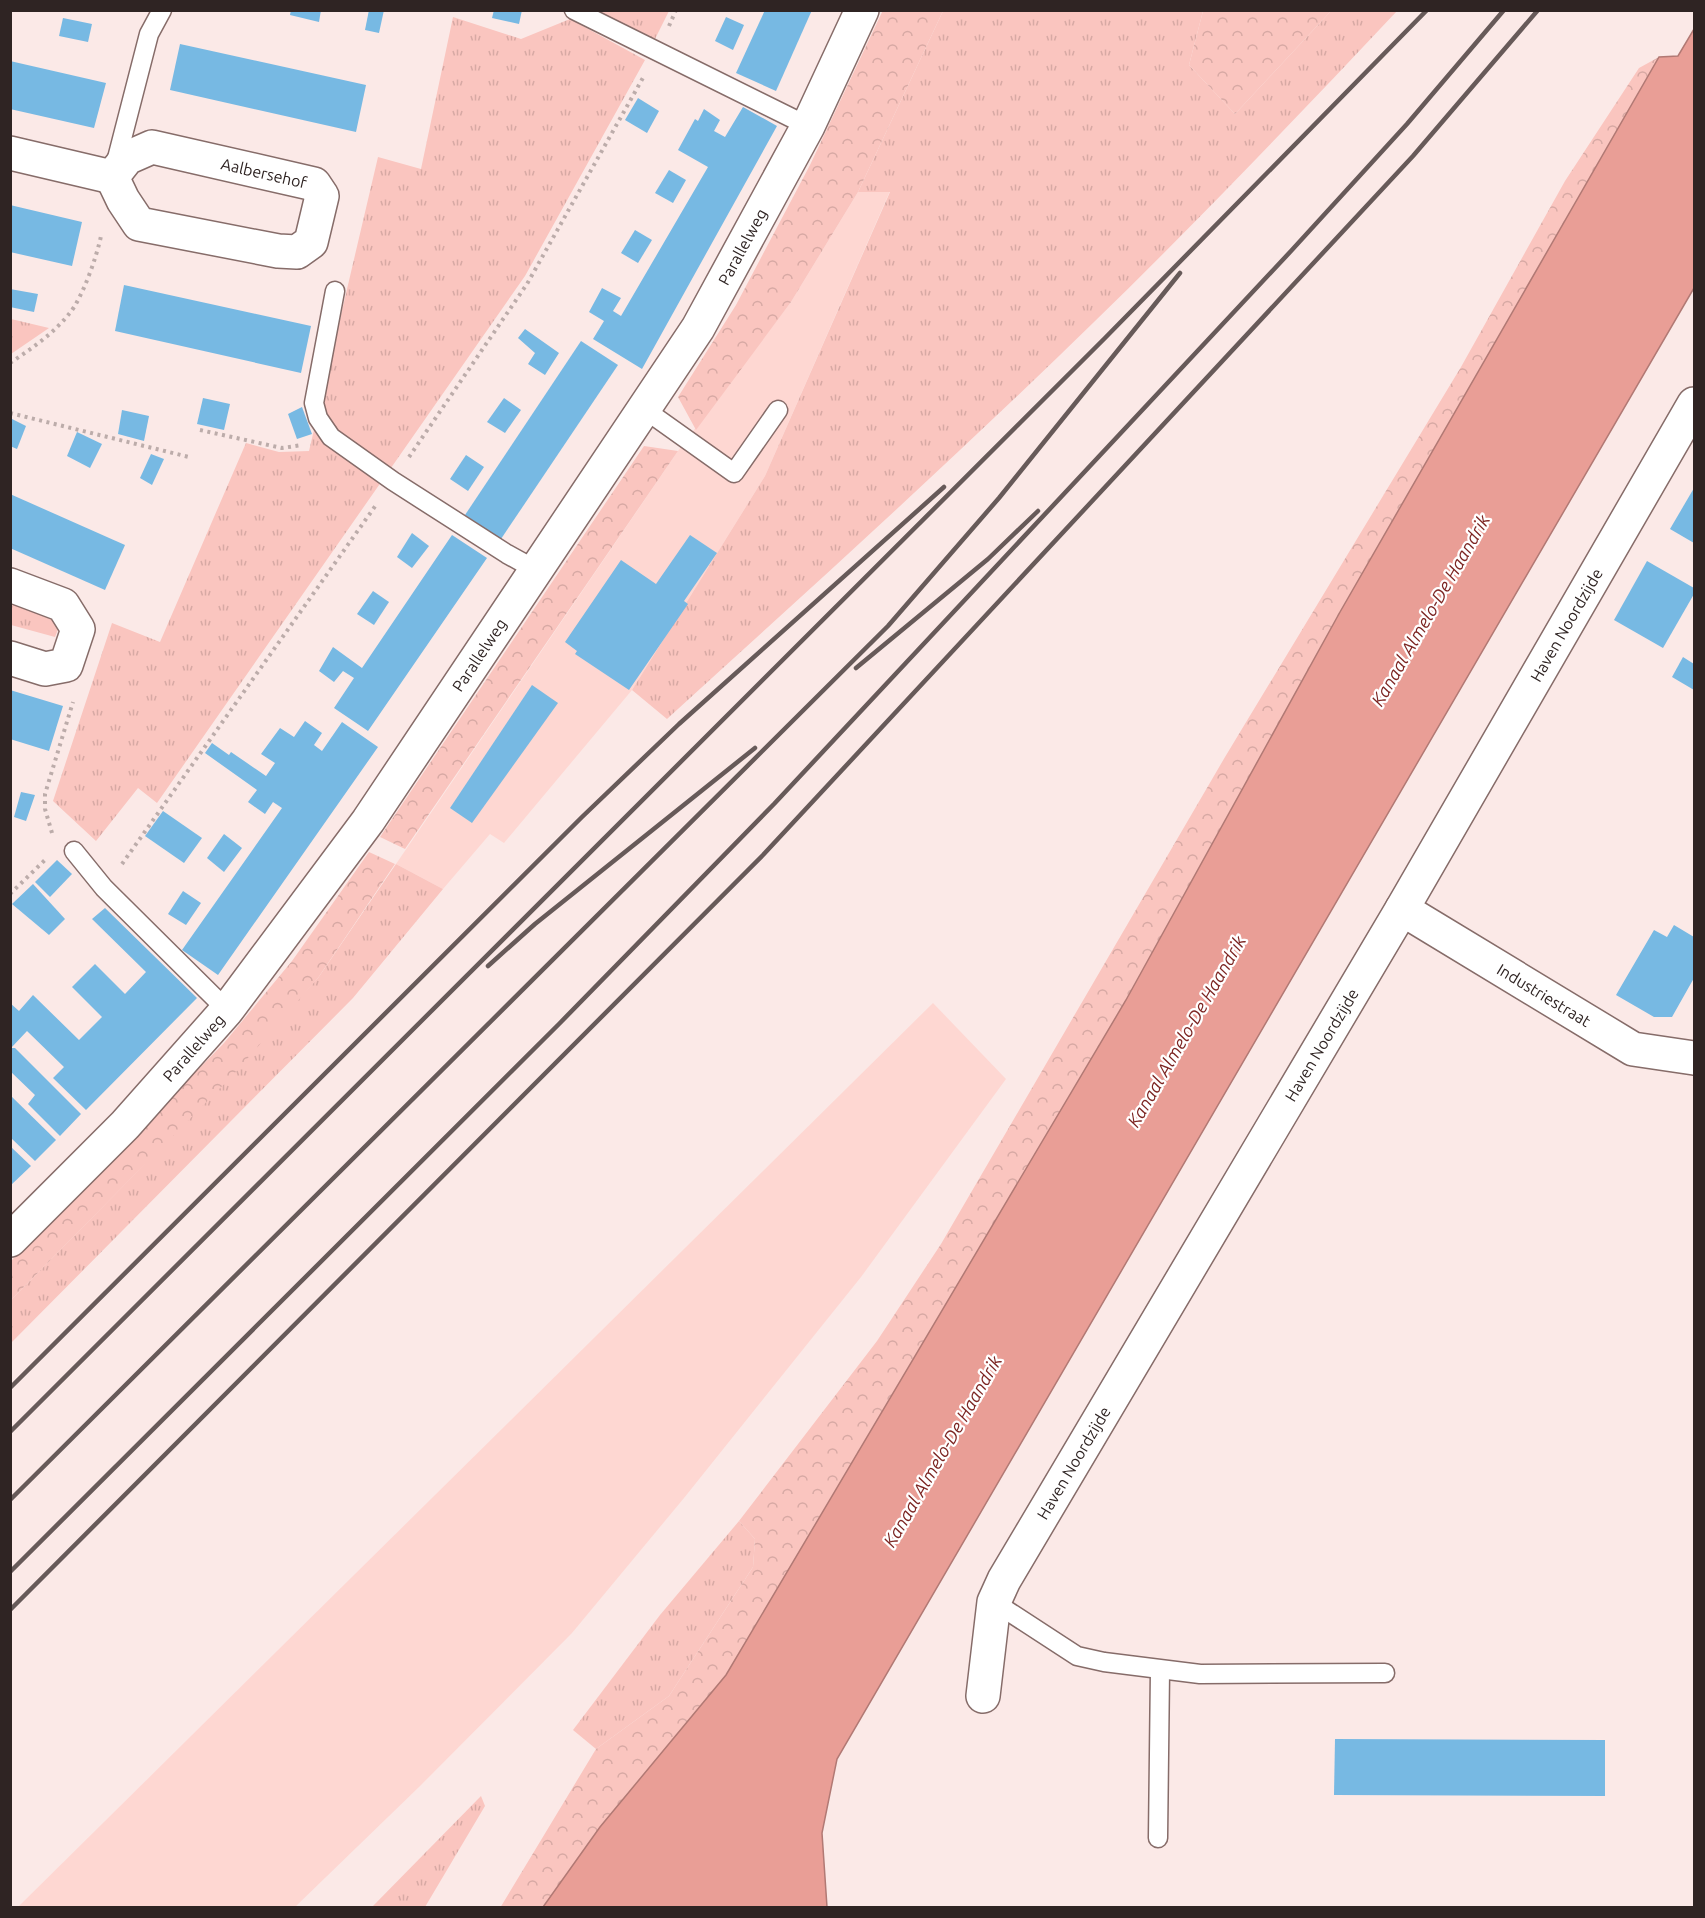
<svg xmlns="http://www.w3.org/2000/svg" width="1705" height="1918" viewBox="0 0 1705 1918" font-family="Ubuntu,sans-serif">
<defs>
<pattern id="grass-tufts" width="24" height="20" patternUnits="userSpaceOnUse" patternTransform="scale(1.5)"><rect width="24" height="20" fill="#fac5bf"/><path d="M3 7l-1-3M5 7V3M7 7l1-3M15 17l-1-3M17 17v-4M19 17l1-3" fill="none" stroke="#d7a9a4"/></pattern>
<pattern id="forest-crowns" width="20" height="18" patternUnits="userSpaceOnUse" patternTransform="scale(1.5)"><rect width="20" height="18" fill="#fac5bf"/><path d="M2 6a3 3 0 1 1 6 0M12 15a3 3 0 1 1 6 0" fill="none" stroke="#d7a9a4"/></pattern>
</defs>
<rect width="100%" height="100%" fill="#fbe9e7"/>
<g fill="#fed7d2">
<polygon points="890,191 765,476 632,690 504,843 490,834 443,889 396,864 678,451 791,302 858,192"/>
<polygon points="933,1003 1006,1079 861,1277 684,1498 572,1633 419,1787 295,1907 18,1907"/>
</g>
<g fill="url(#grass-tufts)">
<polygon points="594,11 669,11 655,39"/>
<path d="M943 11H1203L1189 65 1235 114 1331 11H1397C1298 116 1198 221 1094 322 955 458 811 588 667 719L632 690 765 476 890 192H858Z"/>
<polygon points="453,17 521,39 570,19 645,60 525,276 157,803 138,788 96,841 53,801 112,623 160,642 246,443 279,452 309,451 378,157 421,169"/>
<polygon points="11,319 49,328 11,354"/>
<polygon points="10,603 61,622 55,637 11,625"/>
<polygon points="396,864 443,889 353,998 11,1343 11,1300 135,1174 318,978"/>
<polygon points="739,1521 755,1539 753,1567 669,1696 596,1749 573,1730 660,1615"/>
<polygon points="481,1796 485,1806 425,1907 372,1907"/>
</g>
<g fill="url(#forest-crowns)">
<polygon points="883,10 943,11 858,192 791,302 696,430 678,397 736,305 810,165"/>
<polygon points="1203,11 1203,10 1331,11 1235,114 1189,65"/>
<polygon points="1659,57 1340,612 1126,1000 726,1675 600,1827 543,1907 500,1908 596,1749 669,1696 753,1567 755,1539 739,1521 877,1341 941,1244 1225,757 1461,367 1565,181 1639,68"/>
<polygon points="644,446 678,451 405,849 380,837"/>
<polygon points="369,852 395,864 318,978 233,1075 11,1300 11,1261 224,1043 292,961"/>
</g>
<polygon fill="#e99e96" stroke="#b17974" stroke-width="1.5" points="1694,29 1694,288 837,1759 822,1833 827,1907 543,1907 600,1827 726,1675 1126,1000 1340,612 1659,57 1678,56"/>
<g fill="#77b9e3">
<polygon points="291,10 321,10 319,22 290,15"/>
<polygon points="369,10 384,10 379,33 365,30"/>
<polygon points="494,10 522,10 519,24 492,18"/>
<polygon points="765,10 812,10 776,91 736,73"/>
<polygon points="726,17 744,25 733,50 715,41"/>
<polygon points="63,18 92,24 88,42 59,36"/>
<polygon points="180,44 366,85 356,132 170,90"/>
<polygon points="10,61 106,83 94,128 10,109"/>
<polygon points="638,98 659,111 647,133 625,120"/>
<polygon points="743,107 777,126 642,369 593,339 604,321 589,312 602,288 621,298 613,311 621,316 708,167 678,150 695,119 698,121 704,109 720,120 714,131 725,137"/>
<polygon points="669,170 686,180 673,203 655,193"/>
<polygon points="10,205 82,222 72,266 10,252"/>
<polygon points="635,230 652,240 638,263 621,253"/>
<polygon points="124,285 311,326 301,373 115,331"/>
<polygon points="10,289 38,294 34,312 10,307"/>
<polygon points="525,329 559,353 545,375 528,364 535,353 518,338"/>
<polygon points="581,341 618,365 501,539 465,515"/>
<polygon points="203,398 230,404 224,430 197,424"/>
<polygon points="504,398 521,410 505,433 487,422"/>
<polygon points="302,407 312,434 297,439 288,414"/>
<polygon points="122,410 149,416 144,441 118,434"/>
<polygon points="10,418 26,426 17,449 10,446"/>
<polygon points="77,432 102,444 90,468 67,456"/>
<polygon points="151,454 164,459 152,485 140,478"/>
<polygon points="466,455 484,467 468,491 450,479"/>
<polygon points="1694,488 1694,543 1670,529"/>
<polygon points="10,494 125,545 105,590 10,548"/>
<polygon points="412,533 429,546 412,568 397,557"/>
<polygon points="452,535 487,558 368,731 334,708 354,678 343,671 334,682 319,671 333,647 362,668"/>
<polygon points="690,535 717,553 684,601 688,604 629,690 575,654 577,651 565,642 621,560 656,584"/>
<polygon points="1647,561 1694,588 1694,594 1663,648 1614,620"/>
<polygon points="373,591 389,602 374,625 357,614"/>
<polygon points="1683,657 1694,664 1694,690 1672,677"/>
<polygon points="532,685 558,703 472,823 450,808"/>
<polygon points="10,690 63,706 49,751 10,739"/>
<polygon points="305,721 322,733 314,745 322,751 342,722 378,747 218,975 182,950 282,808 273,802 265,814 248,802 257,790 205,753 212,743 229,755 231,752 266,776 275,763 261,754 280,728 294,737"/>
<polygon points="21,792 35,795 26,821 14,817"/>
<polygon points="163,811 202,838 184,863 145,836"/>
<polygon points="224,834 242,848 224,872 207,858"/>
<polygon points="57,860 72,874 50,897 35,882"/>
<polygon points="33,884 65,919 49,935 12,904"/>
<polygon points="183,891 201,903 186,925 168,914"/>
<polygon points="105,908 197,998 86,1110 53,1078 64,1067 27,1031 11,1048 15,1048 81,1114 60,1136 28,1104 35,1095 10,1071 10,1003 19,1011 33,995 79,1040 102,1017 72,987 95,964 125,994 146,972 92,919"/>
<polygon points="1674,925 1694,937 1694,978 1672,1017 1654,1017 1616,995 1654,930 1667,937"/>
<polygon points="10,1095 56,1140 35,1161 10,1137"/>
<polygon points="10,1146 31,1166 10,1186"/>
<polygon points="1335,1739 1605,1740 1605,1796 1334,1795"/>
</g>
<g fill="none" stroke-linecap="round" stroke-linejoin="round">
<g stroke="#866c69" stroke-width="21">
<g id="service">
<polyline points="574,10 808,126"/>
<polyline points="115,166 149,34 162,10"/>
<polyline points="335,291 314,403 318,418 331,437 393,481 507,554 536,570"/>
<polyline points="644,409 734,473 778,410"/>
<polyline points="74,851 104,888 227,1010"/>
<polyline points="994,1602 1077,1656 1104,1662 1200,1674 1385,1673"/>
<polyline points="1158,1838 1160,1671"/>
</g>
</g>
<g stroke="#866c69" stroke-width="36">
<g id="minor">
<polygon points="152,147 314,184 322,196 311,242 297,252 278,251 139,224 123,200 112,177 127,158"/>
<polyline points="10,153 112,177"/>
<polyline points="10,585 63,605 78,629 66,665 45,669 10,658"/>
<path id="s1" d="M1402 909 1633 1049 1694 1058"/>
<path id="s2" d="M10 1240 125 1125 227 1010 368 821 698 328 808 126 862 10"/>
<path id="s3" d="M983 1696 994 1602 1004 1580 1402 909 1694 404"/>
</g>
</g>
<g stroke="#bcacaa" stroke-width="4" stroke-dasharray="3 4.5" stroke-linecap="butt">
<polyline points="669,26 676,10"/>
<path d="M10 363C31 349 53 334 69 314 82 299 97 256 101 236"/>
<polyline points="10,413 189,457"/>
<polyline points="200,430 282,448 302,445"/>
<polyline points="409,457 527,284 644,76"/>
<polyline points="52,833 45,809 45,794 73,702"/>
<polyline points="122,864 376,505"/>
<polyline points="10,894 46,859"/>
</g>
<use href="#service" stroke="#fff" stroke-width="18"/>
<use href="#minor" stroke="#fff" stroke-width="33"/>
<g stroke="#675a59" stroke-width="4.5">
<polyline points="856,668 988,559 1038,511"/>
<polyline points="488,966 535,924 755,748"/>
<polyline points="10,1388 582,817 679,724 944,487"/>
<polyline points="10,1432 1104,339 1427,10"/>
<polyline points="10,1500 888,626 999,498 1180,273"/>
<polyline points="10,1572 559,1024 774,804 1291,251 1407,124 1504,10"/>
<polyline points="10,1610 763,855 1413,156 1538,10"/>
</g>
</g>
<g text-anchor="middle" dominant-baseline="central" stroke-width="4.5" stroke-linejoin="round" paint-order="stroke">
<g font-size="16" fill="#2f2423" stroke="#fff">
<text transform="translate(264 173) rotate(13)">Aalbersehof</text>
<text stroke="none"><textPath href="#s2" startOffset="1238">Parallelweg</textPath></text>
<text stroke="none"><textPath href="#s3" startOffset="1227">Haven Noordzijde</textPath></text>
<text stroke="none"><textPath href="#s2" startOffset="752">Parallelweg</textPath></text>
<text stroke="none"><textPath href="#s1" startOffset="166">Industriestraat</textPath></text>
<text stroke="none"><textPath href="#s3" startOffset="741">Haven Noordzijde</textPath></text>
<text stroke="none"><textPath href="#s2" startOffset="266">Parallelweg</textPath></text>
<text stroke="none"><textPath href="#s3" startOffset="255">Haven Noordzijde</textPath></text>
</g>
<g font-size="18" font-style="italic" fill="#7c2522" stroke="#fff">
<text transform="translate(1430 610) rotate(-60)">Kanaal Almelo-De Haandrik</text>
<text transform="translate(1186 1031) rotate(-60)">Kanaal Almelo-De Haandrik</text>
<text transform="translate(942 1451) rotate(-60)">Kanaal Almelo-De Haandrik</text>
</g>
</g>
<rect width="1705" height="1918" fill="none" stroke="#2f2423" stroke-width="24"/>
</svg>
